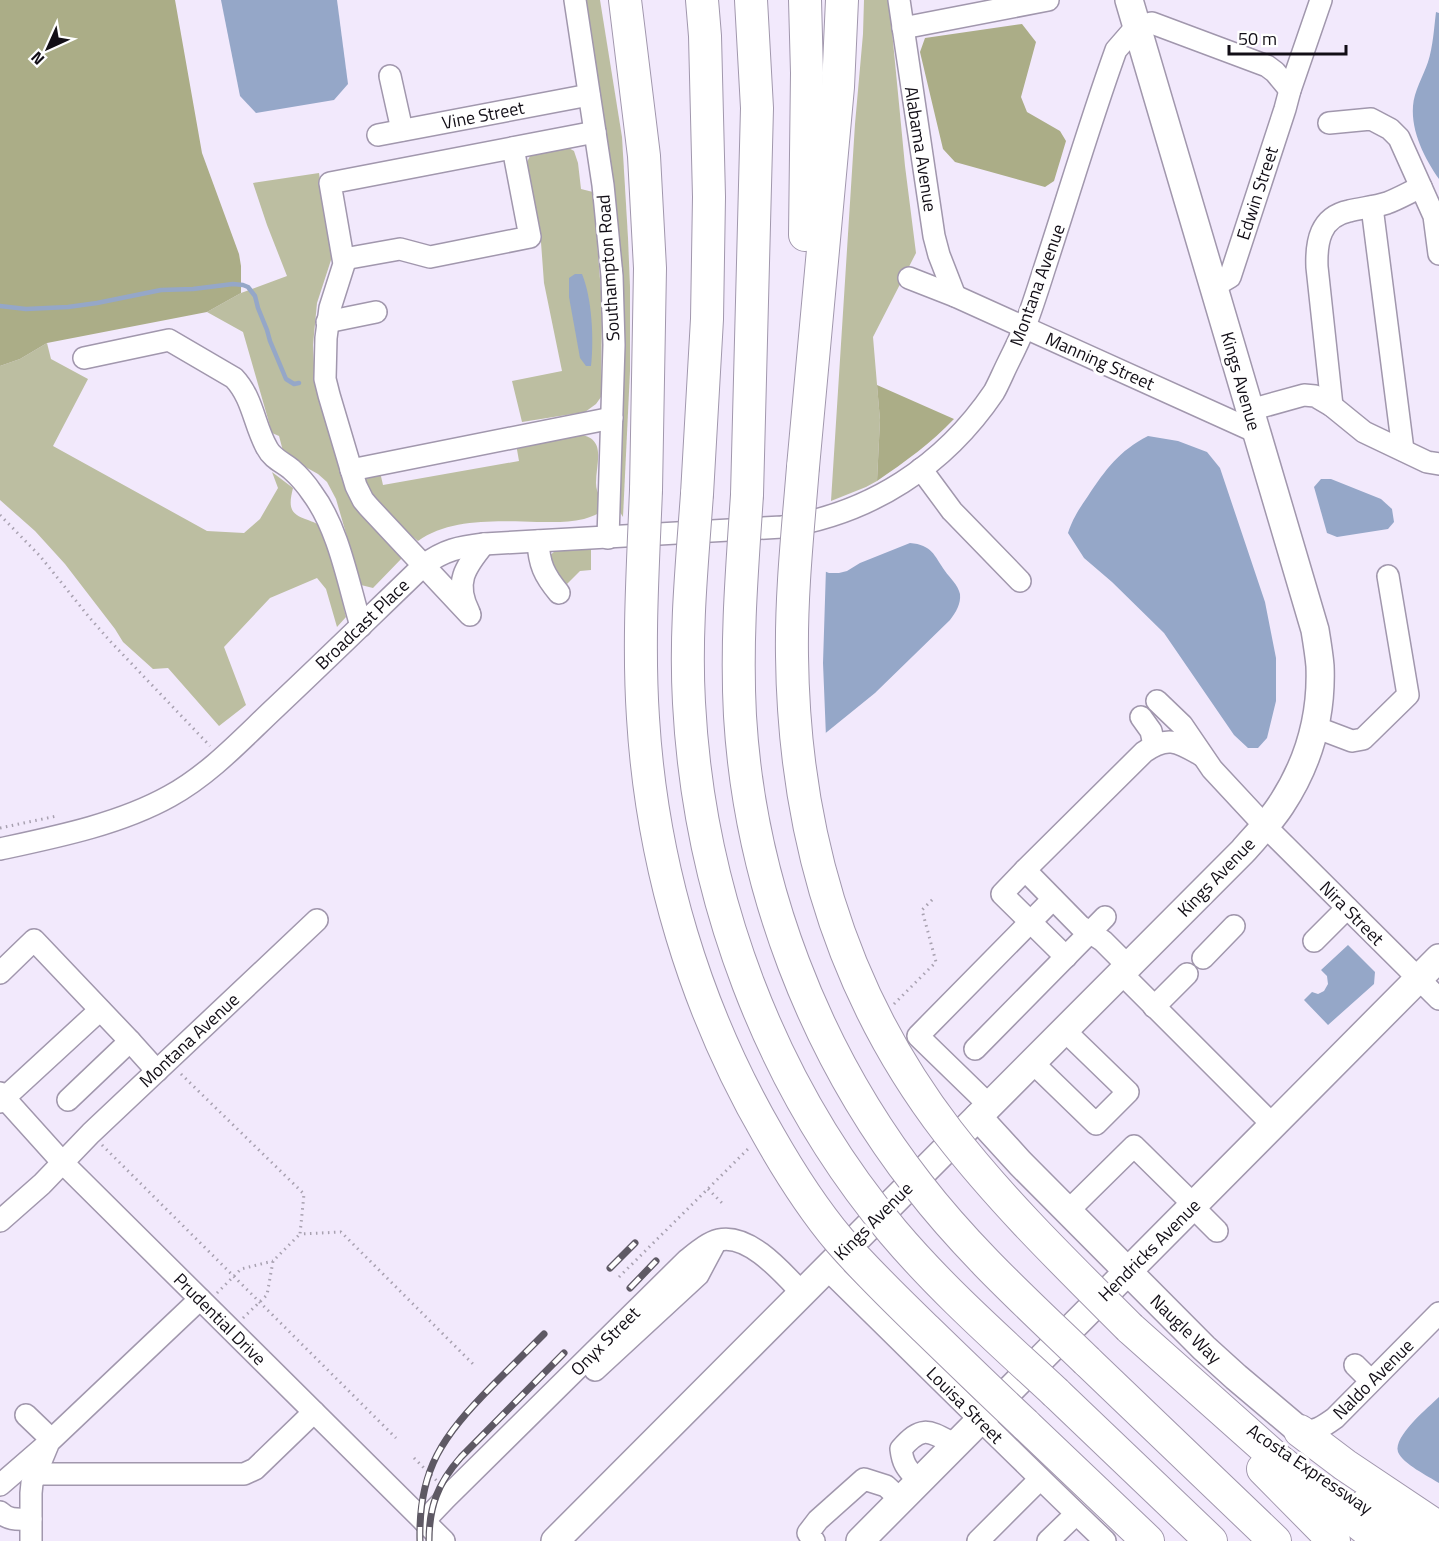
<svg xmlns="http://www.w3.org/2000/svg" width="1439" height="1541" viewBox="0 0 1439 1541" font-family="'Titillium Web',sans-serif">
<rect width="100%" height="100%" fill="#f2e9fc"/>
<g fill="#bcbea1">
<polygon points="584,0 600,0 622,137 628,238 630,287 630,371 623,517 618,509"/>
<polygon points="864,0 889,0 905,166 916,253 873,337 880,420 877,481 866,487 831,501 855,124 863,34"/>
<polygon points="567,147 574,151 578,163 581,189 593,192 602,304 601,397 596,404 585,412 522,422 512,381 562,371 544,283 540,229 527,162 531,154"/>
<polygon points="319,173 332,257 317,303 313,345 315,386 343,482 354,504 403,557 373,588 361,585 336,499 327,482 318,474 282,454 283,451 279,436 272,433 243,332 207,312 241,293 287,276 267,225 253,183"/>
<path d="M47 343 51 359 88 379 53 446 207 531 244 533 260 519 278 488 272 472 293 488C289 505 288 514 308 520 313 522 317 523 320 527 335 549 340 591 346 617L337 627 326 589 317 578 270 598 224 647 246 705 219 726 168 668 153 669 123 642 115 629 65 564 35 531 0 500V366L20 359Z"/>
<path d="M576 434C608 437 596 461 596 483 596 494 603 500 605 510 598 514 591 517 584 519 568 523 552 522 537 522 499 521 450 518 418 541 401 527 368 500 364 479L371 472H380L383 485 519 461 516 444Z"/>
<path d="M591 545V570L580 571 563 588 547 560C556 544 575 546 591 545Z"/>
</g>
<g fill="#abad87">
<polygon points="0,0 175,0 202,153 239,254 241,266 241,293 207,312 47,343 20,359 0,366"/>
<polygon points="1022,24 1036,42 1021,97 1027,112 1060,131 1066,141 1054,181 1045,187 955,162 943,149 920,52 925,38"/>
<path d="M877 385 954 419C931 443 905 462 877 481L880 420Z"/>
</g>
<g fill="#95a7c8">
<polygon points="221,0 337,0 348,84 334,100 256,113 240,96"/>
<path d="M1436 12 1439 13V179C1425 159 1411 132 1413 106 1414 91 1423 77 1428 62 1433 47 1434 28 1436 12Z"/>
<path d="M575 274H582C592 298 594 339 591 366H586L580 358 569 297V278Z"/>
<path d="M1148 436 1178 441 1207 452 1220 468 1265 602 1276 658V701L1267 738 1258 748H1248L1234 735 1164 633 1112 582 1084 558 1068 533C1073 518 1079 509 1088 496 1106 469 1119 451 1148 436Z"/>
<polygon points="1321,479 1331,479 1381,499 1392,509 1394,522 1388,529 1337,537 1327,533 1314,487"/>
<path d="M910 543C932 545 934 555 945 571 950 578 958 585 960 594 961 604 956 612 950 620L875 693 817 740 819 569 829 573H839L847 571 860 563Z"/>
<polygon points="1348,945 1375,972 1374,984 1328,1025 1304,1000 1312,992 1318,994 1324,991 1328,984 1327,976 1321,970"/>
<path d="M1439 1397V1483C1428 1476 1403 1464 1398 1452 1393 1436 1429 1407 1439 1397Z"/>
</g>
<polygon fill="#f2e9fc" points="819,566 826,568 823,663 826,737 817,743 809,742 800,735 809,568"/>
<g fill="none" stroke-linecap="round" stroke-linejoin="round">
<polyline stroke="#95a7c8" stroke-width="4.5" points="0,306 26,309 68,307 97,303 161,290 193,289 233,284 243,285 248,287 255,296 258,308 267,330 270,341 286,379 294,384 299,383"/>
<g stroke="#a197ad" stroke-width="24">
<g id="minor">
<polyline points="575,0 603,185 612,276 614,345 608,538"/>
<polyline points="899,0 934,236 939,255 955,296"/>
<polyline points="903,28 1048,0"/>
<polyline points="390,76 402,130"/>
<polyline points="1329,123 1371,119 1390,129 1399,138 1434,216 1439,254"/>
<polyline points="378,135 589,95"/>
<polyline points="1372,207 1403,450"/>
<polyline points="344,259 400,249 430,257 530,237 513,148"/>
<polyline points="909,278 955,296 1256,432"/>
<polyline points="1213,287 1230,277 1285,109 1290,90 1321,0"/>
<polyline points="327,322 376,312"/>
<path d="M84 358 169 340 234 378C253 398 254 425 267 448 272 458 282 462 291 469 299 476 306 484 312 493 339 529 348 583 361 626"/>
<path d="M1332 406 1317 267C1316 242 1320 217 1349 211 1361 208 1375 207 1387 203 1398 199 1410 192 1421 187"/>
<polyline points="1250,410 1304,395 1315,396 1332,406 1364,432 1427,462 1439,464"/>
<polyline points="921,469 952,511 1020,581"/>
<polyline points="351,470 612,418"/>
<path d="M538 541C539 564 544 575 559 593"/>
<path d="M469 612C454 583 465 567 484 544"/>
<polyline points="470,615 368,506 363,500 356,486 329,395 325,379 326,338 330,308 344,264 330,183 595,132"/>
<polyline points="1157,701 1182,725 1212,769 1265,826 1439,999"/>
<polyline points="1141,717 1151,731 1154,745"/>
<polyline points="1315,727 1352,741 1363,739 1408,695 1388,576"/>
<path d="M0 849C56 837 120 824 170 796 210 774 242 739 275 708 325 661 374 613 424 565 444 550 459 547 484 544L782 527C870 514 944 466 994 392 999 383 1003 373 1008 363 1014 351 1020 339 1025 326 1032 308 1038 289 1044 270 1068 197 1090 122 1116 50L1136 27 1152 23 1267 66 1275 72 1290 90"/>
<polyline points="1025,870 1002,894 1066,957"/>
<polyline points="1314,941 1347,908"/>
<polyline points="1203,958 1234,926"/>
<path d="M1128 966 1103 941 1080 926 1025 870 1144 752C1168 735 1178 742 1201 755"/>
<polyline points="0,973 34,940 130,1041 68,1100"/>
<polyline points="1121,973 1273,1125"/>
<polyline points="1154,1007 1187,974"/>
<polyline points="130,1041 157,1071"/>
<polyline points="975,1049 1105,917"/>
<polyline points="1032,1062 1096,1124 1128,1092 1064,1030"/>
<polyline points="0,1093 63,1163 444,1541"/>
<polyline points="0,1102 100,1010"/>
<polyline points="989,1105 918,1036 1053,899"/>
<polyline points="1192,1206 1217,1231"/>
<polyline points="1068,1211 1134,1146 1194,1205"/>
<polyline points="0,1221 42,1184 91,1133 317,920"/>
<path d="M826 1268C919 1359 1011 1451 1105 1541"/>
<polyline points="1355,1365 1371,1381"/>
<polyline points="595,1370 698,1275 715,1243"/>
<polyline points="26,1415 51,1439"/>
<path d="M1300 1431C1314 1433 1324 1426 1335 1418L1439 1313"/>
<polyline points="35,1474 244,1474 255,1469 314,1412"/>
<path d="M919 1482C908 1469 903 1466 901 1449 923 1424 929 1431 956 1445"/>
<polyline points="0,1485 44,1447"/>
<path d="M0 1512C9 1521 19 1519 31 1519"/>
<path d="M424 1521 446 1498 687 1260C696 1253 707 1243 719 1240 749 1233 783 1273 802 1293"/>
<polyline points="31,1541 31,1493 32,1483 49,1442 200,1299"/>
<polyline points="814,1541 808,1533 818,1520 864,1479 886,1486 901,1500"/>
<polyline points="978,1541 1040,1479"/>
<polyline points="1048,1541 1076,1514"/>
</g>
</g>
<g stroke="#a197ad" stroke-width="30">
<g id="major">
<polyline points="978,1117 1020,1163 1204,1348 1236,1377 1300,1431"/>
<path d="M555 1541 1243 851C1256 836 1270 822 1281 805 1308 764 1322 716 1320 666 1319 654 1317 642 1315 630L1129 0"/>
<polyline points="860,1541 1439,958"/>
</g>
</g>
<g stroke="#a197ad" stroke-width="34">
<g id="highway">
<polyline points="625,0 644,156 650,268 646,490"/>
<polyline points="805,0 807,73 805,235"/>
<polyline points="803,467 838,87 842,0"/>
<polyline points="697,494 707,319 709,197 705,36 702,0"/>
<polyline points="747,495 757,108 751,0"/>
<polyline points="1130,1328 1276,1458 1381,1541"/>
<polyline points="1087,1361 1275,1541"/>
<polyline points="1056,1393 1211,1541"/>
<polyline points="1025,1424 1148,1541"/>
<polyline points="1300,1431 1345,1465 1439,1528"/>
<polyline points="1263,1469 1334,1541"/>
<polyline points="1364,1506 1417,1541"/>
</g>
</g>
<g stroke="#a8a1b0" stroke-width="3" stroke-dasharray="1.5 4.5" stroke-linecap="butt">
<polyline points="0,515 40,556 89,617 110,641 210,746"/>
<polyline points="0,828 57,816"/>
<polyline points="894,1004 936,962 922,910 934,898"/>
<polyline points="181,1074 304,1194 300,1234 341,1232 475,1366"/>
<polyline points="102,1145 396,1438"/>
<polyline points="708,1189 722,1203"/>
<polyline points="619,1277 749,1148"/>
<polyline points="217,1293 241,1269 273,1261"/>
<polyline points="243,1318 267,1295 273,1261 300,1234"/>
<polyline points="414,1458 437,1481"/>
</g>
<use href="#minor" stroke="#fff" stroke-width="21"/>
<use href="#major" stroke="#fff" stroke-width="27"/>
<use href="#highway" stroke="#fff" stroke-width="32"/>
<g stroke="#5e5964" stroke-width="7">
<g id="rail">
<polyline points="610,1268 635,1243"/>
<polyline points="630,1288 656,1261"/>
<path d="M420 1541C418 1469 443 1436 492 1386 509 1369 527 1351 544 1334"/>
<path d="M429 1541C429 1506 438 1483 461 1457L564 1353"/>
</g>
</g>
<use href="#rail" stroke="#fff" stroke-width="4.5" stroke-dasharray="14" stroke-linecap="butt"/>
<g stroke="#a197ad" stroke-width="34" stroke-linecap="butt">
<g id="highway-bridge">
<path d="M803 467C798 529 791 593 792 656 794 830 841 993 948 1132 1003 1203 1067 1265 1130 1328"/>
<path d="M646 490C643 566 638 642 643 718 652 865 695 1009 769 1136 790 1173 813 1209 840 1241 867 1272 896 1300 926 1329 959 1361 992 1393 1025 1424"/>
<path d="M697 494C692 563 685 633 689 703 699 894 769 1084 893 1232 942 1290 1000 1341 1056 1393"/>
<path d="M747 495C742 569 736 642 740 716 750 884 814 1052 918 1185 968 1250 1029 1305 1087 1361"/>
</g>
</g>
<use href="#highway-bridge" stroke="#fff" stroke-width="32"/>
</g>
<g text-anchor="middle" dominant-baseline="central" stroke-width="6" stroke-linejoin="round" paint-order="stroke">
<g font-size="18" fill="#120e16" stroke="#fff">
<text transform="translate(483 115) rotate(-11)">Vine Street</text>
<text transform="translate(921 149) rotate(81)">Alabama Avenue</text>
<text transform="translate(1257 193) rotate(-72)">Edwin Street</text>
<text transform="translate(608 268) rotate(-94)">Southampton Road</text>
<text transform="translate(1037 285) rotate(-70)">Montana Avenue</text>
<text transform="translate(1100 361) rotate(24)">Manning Street</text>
<text transform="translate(1241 381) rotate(74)">Kings Avenue</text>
<text transform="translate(362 624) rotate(-44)">Broadcast Place</text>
<text transform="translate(1216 877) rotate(-46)">Kings Avenue</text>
<text transform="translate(1352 913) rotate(45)">Nira Street</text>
<text transform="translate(189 1040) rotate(-43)">Montana Avenue</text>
<text transform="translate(873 1221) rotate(-45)">Kings Avenue</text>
<text transform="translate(1149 1250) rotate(-45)">Hendricks Avenue</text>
<text transform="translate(220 1319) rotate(45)">Prudential Drive</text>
<text transform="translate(1186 1329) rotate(44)">Naugle Way</text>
<text transform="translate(605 1341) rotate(-45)">Onyx Street</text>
<text transform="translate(1373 1379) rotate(-45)">Naldo Avenue</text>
<text transform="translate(965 1405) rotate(45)">Louisa Street</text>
<text transform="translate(1310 1469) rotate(34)">Acosta Expressway</text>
</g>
</g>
<g transform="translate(48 48) rotate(225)" stroke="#ffffff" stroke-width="4.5" paint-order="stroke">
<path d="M0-4.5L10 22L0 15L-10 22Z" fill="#120e16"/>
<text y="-9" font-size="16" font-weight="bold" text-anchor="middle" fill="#120e16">N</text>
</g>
<path d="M1229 45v9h117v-9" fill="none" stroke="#120e16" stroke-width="3"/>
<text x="1238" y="45" font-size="18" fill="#120e16" stroke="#ffffff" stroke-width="4.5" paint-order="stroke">50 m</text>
</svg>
